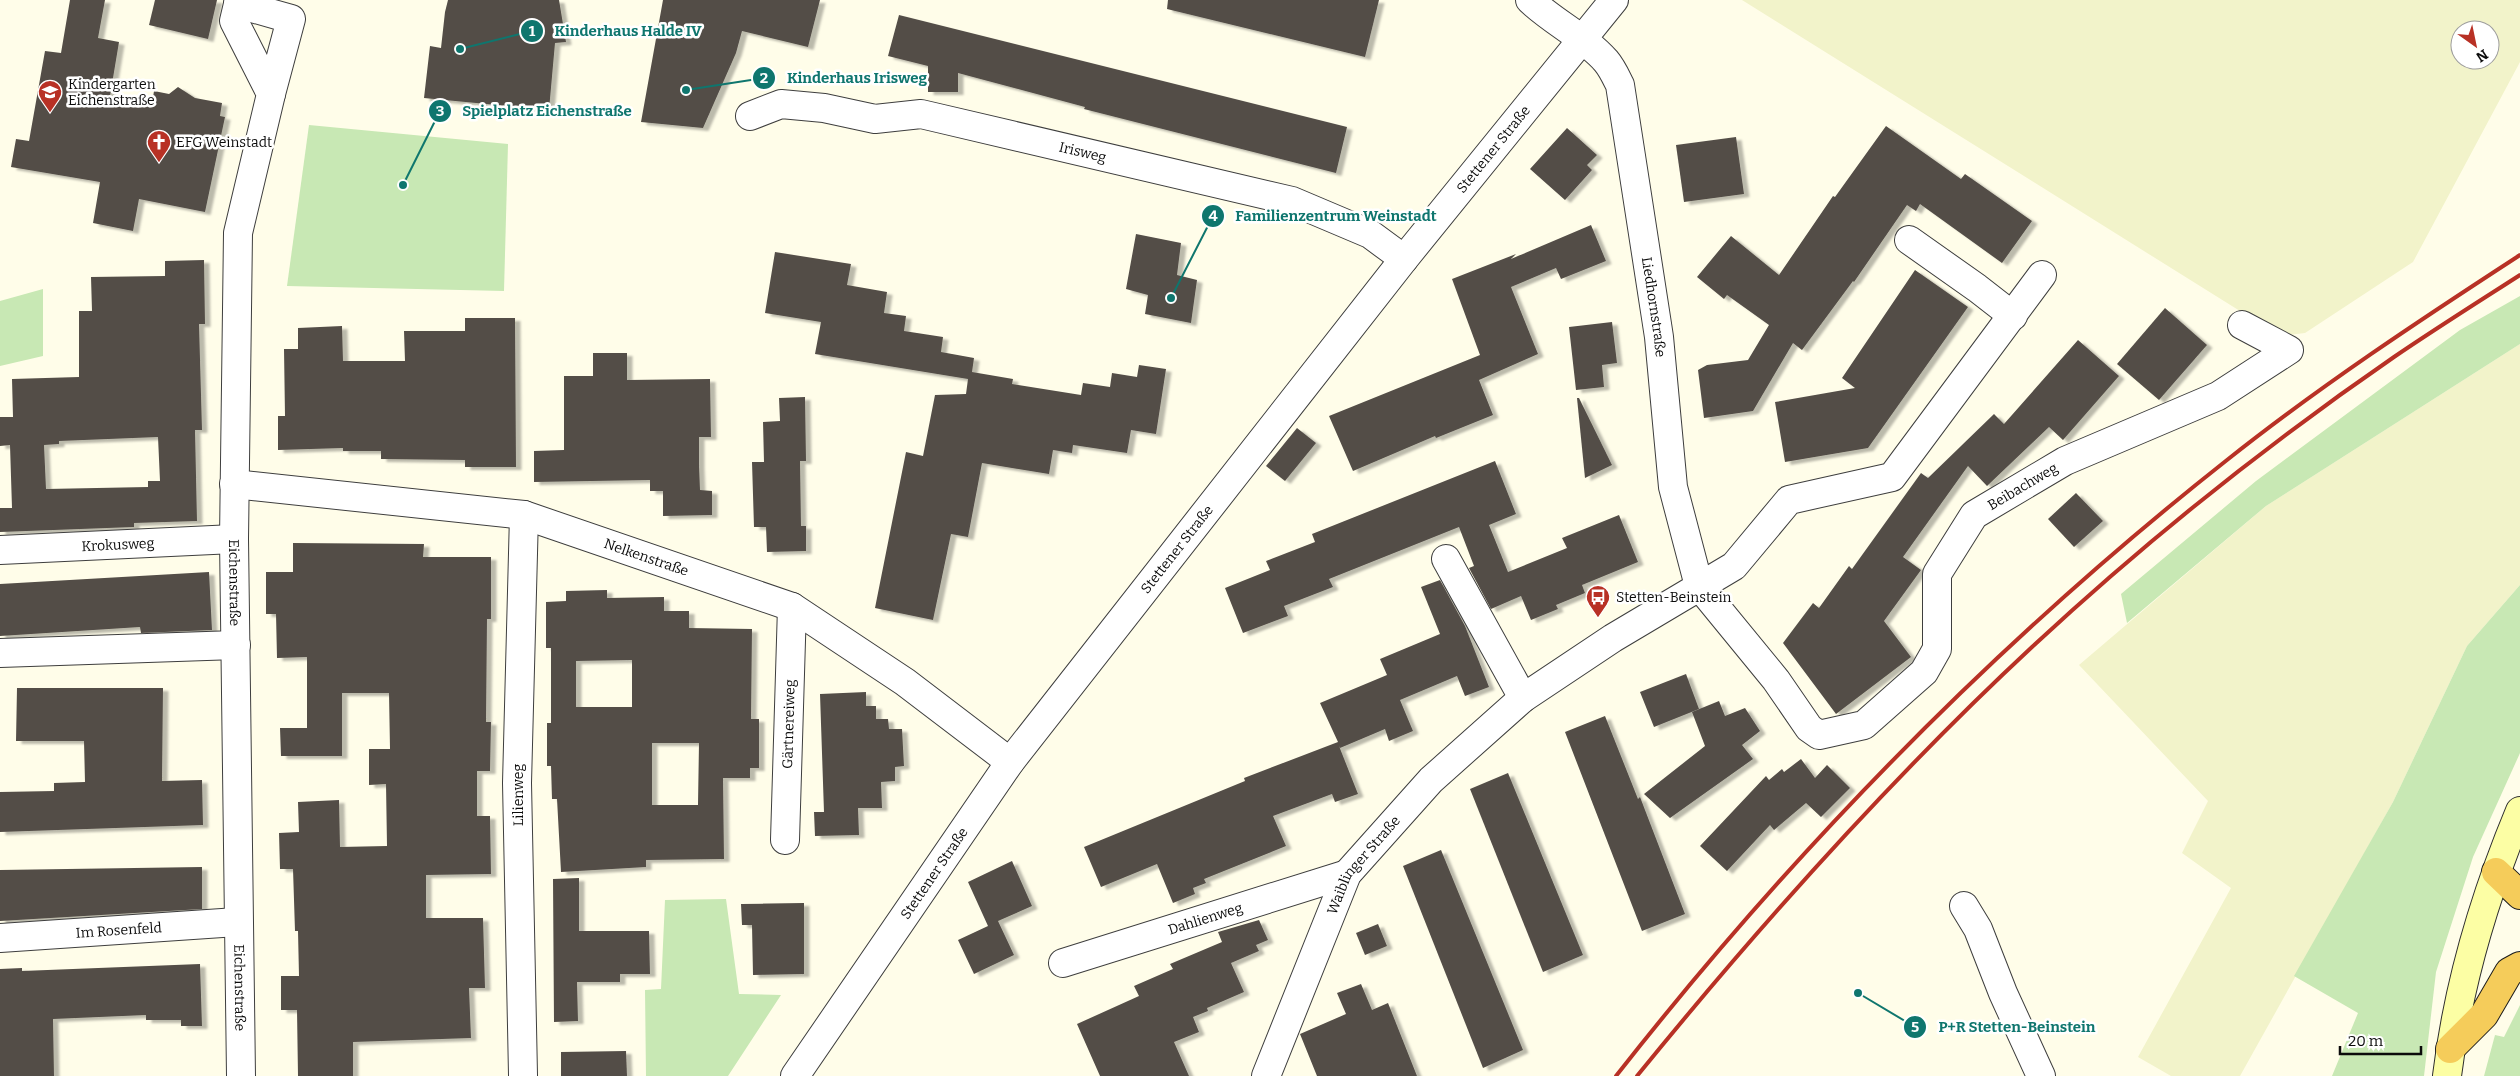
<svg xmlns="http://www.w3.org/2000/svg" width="2520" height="1076" viewBox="0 0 2520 1076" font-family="Bitter,serif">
<defs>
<filter id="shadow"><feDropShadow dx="5.5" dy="3" stdDeviation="1" flood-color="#0004"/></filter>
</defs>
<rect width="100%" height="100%" fill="#fffde9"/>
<g fill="#f2f3ca" fill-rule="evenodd">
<path d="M1742 0H2520V62L2413 262 2305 333 2280 336ZM2460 30H2490V60H2460Z"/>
<polygon points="2520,344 2520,585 2467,646 2393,802 2240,1076 2171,1076 2138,1057 2231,888 2182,853 2208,801 2079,665 2266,506"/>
</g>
<g fill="#c8e8b4">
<polygon points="309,125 508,144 504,291 287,286"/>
<polygon points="43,289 43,356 0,366 0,301"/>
<polygon points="2520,296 2520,344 2266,506 2127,623 2121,594 2256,481 2460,330"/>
<polygon points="2520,585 2520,753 2473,857 2436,972 2424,1076 2332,1076 2358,1013 2294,976 2393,802 2467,646"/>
<polygon points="726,899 739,994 781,995 728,1076 646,1076 645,990 661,989 665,900"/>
<polygon points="2520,1005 2520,1076 2484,1076 2495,1035 2504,1037"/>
</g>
<g fill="#534d47" fill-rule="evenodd" filter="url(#shadow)">
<polygon points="70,0 105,0 98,38 119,42 110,96 152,104 154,91 169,94 178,87 195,98 222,103 220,116 225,117 205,212 139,199 133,231 93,223 100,182 11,167 16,139 29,141 45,51 61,53"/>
<polygon points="155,0 217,0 208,39 149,25"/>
<polygon points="448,0 559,0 566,42 555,43 549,110 424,98 430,46 441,48 445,12"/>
<polygon points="663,0 820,0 808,47 742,31 736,53 703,128 641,122"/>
<polygon points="1168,0 1379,0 1365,57 1167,9"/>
<polygon points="899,15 1347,127 1336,173 1084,109 1085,107 958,73 958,92 928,92 928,66 888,56"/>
<polygon points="1886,126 1961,179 1965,174 2032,221 2002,263 1920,204 1916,211 1907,205 1854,282 1853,281 1802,350 1793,343 1753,411 1704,418 1698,370 1707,365 1748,360 1769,325 1727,295 1724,299 1697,277 1731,236 1779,275 1833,196 1835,197"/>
<polygon points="1567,128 1597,155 1587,165 1592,170 1565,200 1530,169"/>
<polygon points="1736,137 1744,194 1684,202 1676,145"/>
<polygon points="1591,225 1606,261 1561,279 1556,268 1511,287 1538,354 1479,380 1493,415 1436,438 1435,436 1353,471 1329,416 1480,355 1452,279 1516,254 1511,259"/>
<polygon points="1136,234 1181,243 1177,275 1197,280 1191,323 1145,314 1148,295 1126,289"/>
<polygon points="775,252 851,264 847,285 887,292 884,313 906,316 904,331 943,337 941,352 974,358 972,372 1013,379 1012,384 1081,395 1083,383 1110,387 1112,373 1137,377 1139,365 1166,369 1156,434 1131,430 1127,453 1073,445 1072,453 1053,450 1049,474 982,463 968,537 951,534 933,620 875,608 906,452 923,456 935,395 966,394 968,379 815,354 821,322 765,313"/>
<path d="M204 260 205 324H199L202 430H195L197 521 134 523V527L0 532V508H12L10 445 0 446V417H13L12 379 79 377V311H92L91 277 165 276V261ZM158 437 160 481H148V487L46 489 44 445 59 444V441Z"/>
<polygon points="1915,270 1968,307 1868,448 1785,462 1775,402 1855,388 1842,378"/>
<polygon points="2165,308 2207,345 2159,400 2117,364"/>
<polygon points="465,318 515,318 516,467 465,467 465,460 381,459 381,451 343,451 343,448 278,450 278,416 285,416 284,349 298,349 298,328 342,326 343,361 405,361 404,331 465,331"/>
<polygon points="1612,322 1617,363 1602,365 1604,387 1576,390 1569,327"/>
<polygon points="2078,340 2119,376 2063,440 2049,427 1987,486 1968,466 1903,557 1921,570 1884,621 1911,657 1836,714 1783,643 1813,603 1819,608 1849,566 1852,569 1921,473 1928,478 1994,414 2004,424"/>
<polygon points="593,353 627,353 627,380 710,379 711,437 699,437 699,465 700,490 712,491 712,515 663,516 663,491 650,491 650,480 534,482 534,451 564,450 564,376 593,376"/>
<polygon points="805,397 806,461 800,461 801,526 806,526 806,551 767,552 766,527 754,527 752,462 764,462 763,422 780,421 779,398"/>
<polygon points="1577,398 1579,398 1612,465 1585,478"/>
<polygon points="1297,428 1316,443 1285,481 1266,466"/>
<polygon points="1495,461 1516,514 1489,525 1508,572 1567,548 1562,538 1619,515 1638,562 1582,585 1585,593 1556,605 1558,609 1531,620 1521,596 1491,609 1469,568 1474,566 1459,527 1329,579 1333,587 1284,606 1288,616 1243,633 1225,588 1270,570 1266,561 1315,542 1312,534"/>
<polygon points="2076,493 2103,521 2074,547 2048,519"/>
<polygon points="293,543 424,544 423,557 491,557 491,619 487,619 486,722 491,722 490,771 477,771 477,816 490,816 491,874 426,875 426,918 483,918 485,988 469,988 471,1038 353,1042 353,1076 298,1076 297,1010 281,1010 281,976 299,976 298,931 295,931 293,869 280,869 279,833 299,832 298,802 339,800 340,847 387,846 386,784 369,785 369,749 390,749 389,693 342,693 342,756 281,756 280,728 307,728 307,657 277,658 276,614 266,614 266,572 293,572"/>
<polygon points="209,572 212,630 141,633 140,627 0,636 0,584"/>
<polygon points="1440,580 1465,626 1489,687 1465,696 1457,676 1400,700 1413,731 1389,741 1385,729 1340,748 1339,746 1358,794 1335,802 1332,794 1273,816 1286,846 1204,879 1206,883 1193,888 1195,894 1173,903 1157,864 1101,887 1084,847 1245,781 1244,778 1338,742 1320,703 1387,675 1380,659 1440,634 1421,587"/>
<path d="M607 590V598L664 597V611H689V628L752 629 751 719H759V768H750V778H723L724 859 646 860V867L561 872 557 799H552L551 766H547V723H551V648H546V602L566 601V591ZM632 660V707H576V661ZM652 743H699L698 805H652Z"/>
<polygon points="1686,674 1699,709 1654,727 1640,692"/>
<polygon points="17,688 163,688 162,781 202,780 203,825 0,832 0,792 54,791 54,783 85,782 84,741 16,741"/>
<polygon points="866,692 866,706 876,706 876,719 888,719 889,729 902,729 904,766 895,767 895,781 881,782 882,808 858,808 859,835 815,836 814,812 824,812 820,694"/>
<polygon points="1719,701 1725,716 1745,708 1760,731 1742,745 1753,759 1670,818 1644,794 1705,746 1692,712"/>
<polygon points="1605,716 1638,799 1640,797 1685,914 1642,931 1565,732"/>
<polygon points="1801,759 1815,778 1827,765 1850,788 1821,817 1806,803 1774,830 1770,825 1727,871 1700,846 1766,776 1769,780 1782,769 1784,772"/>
<polygon points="1508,773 1583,955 1543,972 1470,789"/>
<polygon points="1441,850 1523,1050 1483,1068 1403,866"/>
<polygon points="1012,861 1032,906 998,921 1014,955 974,974 958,940 988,926 968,882"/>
<polygon points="202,867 202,909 0,921 0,870"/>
<polygon points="579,878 579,931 649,931 650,974 620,974 620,982 577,982 578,1021 554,1022 553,879"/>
<polygon points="804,903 804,974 753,975 752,925 742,925 741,904"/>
<polygon points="1259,920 1268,940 1256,945 1259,951 1231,963 1244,992 1207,1008 1208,1011 1193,1017 1199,1032 1174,1042 1189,1076 1100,1076 1077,1024 1139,996 1134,986 1173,969 1170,964 1222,942 1218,932"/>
<polygon points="1378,924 1387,946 1365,955 1356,933"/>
<polygon points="200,964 202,1026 181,1026 181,1020 146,1020 146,1015 53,1019 54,1076 0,1076 0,969 22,968 22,971"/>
<polygon points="1361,984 1372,1010 1388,1003 1417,1076 1317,1076 1300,1034 1346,1014 1337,993"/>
<polygon points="626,1051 627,1076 561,1076 561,1052"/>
</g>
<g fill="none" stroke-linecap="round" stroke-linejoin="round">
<g stroke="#3e3e3e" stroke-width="30">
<g id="minor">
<path id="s1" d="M239 0 234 21 271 94 238 233 234 539 241 1076"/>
<path id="s2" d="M1530 0C1553 22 1585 37 1606 61 1612 68 1616 77 1620 85L1659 337 1673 487 1699 586 1776 680 1809 728 1819 735 1864 725 1924 672 1937 649V574L1974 515 2065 461 2218 396 2289 350 2242 325"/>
<polyline points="238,4 291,19 271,94"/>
<path id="s3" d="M750 116 781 104 824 108 875 119 921 114 1292 201 1370 234 1404 259"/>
<polyline points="1909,240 1977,288 2013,316"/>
<path id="s4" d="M234 484 524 515 792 607 905 682 1010 762"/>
<path id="s5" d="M0 550 234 539"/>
<polyline points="1446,559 1523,698"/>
<polyline points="0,653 236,645"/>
<path id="s6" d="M785 840 792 607"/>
<polyline points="1964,906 1978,929 2003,993 2041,1076"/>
<path id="s7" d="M0 938 237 922"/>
<path id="s8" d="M1063 963 1347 874"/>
<polyline points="523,1075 517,783 524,515"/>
<path id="s9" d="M1266 1076 1347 874 1431 780 1523 698 1613 638 1734 566 1789 500 1892 477 2042 275"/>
</g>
</g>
<g stroke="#3e3e3e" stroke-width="30">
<g id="tertiary">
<path id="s10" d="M795 1076 1010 762 1404 259 1614 0"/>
</g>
</g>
<g stroke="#2d2d2d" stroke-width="30">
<path id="secondary" d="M2447 1076C2458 985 2485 895 2520 811"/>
</g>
<g stroke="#1c1c1c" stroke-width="30">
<g id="trunk">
<polyline points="2496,872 2520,895"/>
<polyline points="2450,1049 2484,1015 2509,972 2520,966"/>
</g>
</g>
<use href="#minor" stroke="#fff" stroke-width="28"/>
<use href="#tertiary" stroke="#fff" stroke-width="28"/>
<use href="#secondary" stroke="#fcfea4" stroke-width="28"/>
<use href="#trunk" stroke="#f5cc5a" stroke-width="28"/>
<g stroke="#b83125" stroke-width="4">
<path d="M1616 1076C1795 848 1999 640 2227 460 2320 386 2420 320 2520 255"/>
<path d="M1637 1076C1760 925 1889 780 2032 647 2144 543 2269 443 2394 357 2435 329 2478 302 2520 275"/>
</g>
</g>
<defs>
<g id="school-pin" transform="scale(1.25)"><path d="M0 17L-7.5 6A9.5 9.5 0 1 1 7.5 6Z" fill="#b83125" stroke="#fff"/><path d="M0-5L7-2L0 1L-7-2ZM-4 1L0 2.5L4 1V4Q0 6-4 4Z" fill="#fff"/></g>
<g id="church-pin" transform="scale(1.25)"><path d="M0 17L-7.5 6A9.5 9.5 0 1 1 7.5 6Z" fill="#b83125" stroke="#fff"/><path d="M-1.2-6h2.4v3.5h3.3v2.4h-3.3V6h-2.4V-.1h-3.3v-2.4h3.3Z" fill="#fff"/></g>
<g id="bus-pin" transform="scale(1.25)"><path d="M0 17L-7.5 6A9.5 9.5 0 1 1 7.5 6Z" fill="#b83125" stroke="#fff"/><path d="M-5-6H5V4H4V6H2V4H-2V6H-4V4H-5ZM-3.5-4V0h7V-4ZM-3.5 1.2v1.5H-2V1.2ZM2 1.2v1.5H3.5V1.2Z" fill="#fff"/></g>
</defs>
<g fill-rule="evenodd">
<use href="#school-pin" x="50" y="92"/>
<use href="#church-pin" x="159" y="142"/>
<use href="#bus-pin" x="1598" y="597"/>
</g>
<g text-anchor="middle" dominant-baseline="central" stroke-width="5" stroke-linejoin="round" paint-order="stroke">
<g font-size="14" fill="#0b0b0b" stroke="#fff" text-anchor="start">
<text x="68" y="84">Kindergarten<tspan x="68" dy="16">Eichenstraße</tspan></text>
<text x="176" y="142">EFG Weinstadt</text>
<text x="1616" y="597">Stetten-Beinstein</text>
</g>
<g font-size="14" fill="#0b0b0b" stroke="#fff">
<text stroke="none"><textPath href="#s10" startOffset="1161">Stettener Straße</textPath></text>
<text stroke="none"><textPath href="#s3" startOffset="341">Irisweg</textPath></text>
<text stroke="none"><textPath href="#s2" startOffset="350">Liedhornstraße</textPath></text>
<text stroke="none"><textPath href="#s2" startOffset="1179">Beibachweg</textPath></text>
<text stroke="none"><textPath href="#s5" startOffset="118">Krokusweg</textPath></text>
<text stroke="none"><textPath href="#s10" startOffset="651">Stettener Straße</textPath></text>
<text stroke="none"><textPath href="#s4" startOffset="421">Nelkenstraße</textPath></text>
<text stroke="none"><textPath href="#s1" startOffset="596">Eichenstraße</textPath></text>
<text stroke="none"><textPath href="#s6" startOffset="116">Gärtnereiweg</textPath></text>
<text transform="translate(518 795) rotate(-90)">Lilienweg</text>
<text stroke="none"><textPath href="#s9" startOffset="234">Waiblinger Straße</textPath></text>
<text stroke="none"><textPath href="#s10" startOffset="246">Stettener Straße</textPath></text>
<text stroke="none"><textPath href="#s8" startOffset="149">Dahlienweg</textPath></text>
<text stroke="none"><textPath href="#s7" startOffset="119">Im Rosenfeld</textPath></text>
<text stroke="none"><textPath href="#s1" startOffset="1001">Eichenstraße</textPath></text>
</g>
</g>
<path fill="none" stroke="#0f766e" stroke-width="2" d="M460 49L532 31M686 90L764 78M403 185L440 111M1171 298L1213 216M1858 993L1915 1027"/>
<g fill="#0f766e" stroke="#fff" stroke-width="2">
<circle cx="460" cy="49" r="5"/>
<circle cx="686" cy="90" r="5"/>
<circle cx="403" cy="185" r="5"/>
<circle cx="1171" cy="298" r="5"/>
<circle cx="1858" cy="993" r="5"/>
<circle cx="532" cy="31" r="12"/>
<circle cx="764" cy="78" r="12"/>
<circle cx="440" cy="111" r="12"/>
<circle cx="1213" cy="216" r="12"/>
<circle cx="1915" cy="1027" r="12"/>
</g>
<g font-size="15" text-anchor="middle" font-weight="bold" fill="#fff">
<text x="532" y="36">1</text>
<text x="764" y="83">2</text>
<text x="440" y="116">3</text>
<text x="1213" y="221">4</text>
<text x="1915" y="1032">5</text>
</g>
<g font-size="15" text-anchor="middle" font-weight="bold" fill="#0f766e" stroke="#fff" stroke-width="5" stroke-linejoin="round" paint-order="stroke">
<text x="628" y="36">Kinderhaus Halde IV</text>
<text x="857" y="83">Kinderhaus Irisweg</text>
<text x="547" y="116">Spielplatz Eichenstraße</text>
<text x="1336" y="221">Familienzentrum Weinstadt</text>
<text x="2017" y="1032">P+R Stetten-Beinstein</text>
</g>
<g transform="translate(2475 45) rotate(147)"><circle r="24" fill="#ffffff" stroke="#9d9d9d"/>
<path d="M0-4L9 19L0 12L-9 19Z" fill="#b83125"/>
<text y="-8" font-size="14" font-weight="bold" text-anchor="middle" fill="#0b0b0b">N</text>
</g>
<path d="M2340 1046v8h81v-8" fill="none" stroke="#0b0b0b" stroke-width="2.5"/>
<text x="2348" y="1046" font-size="15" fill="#0b0b0b" stroke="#ffffff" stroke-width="4" paint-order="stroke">20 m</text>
</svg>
